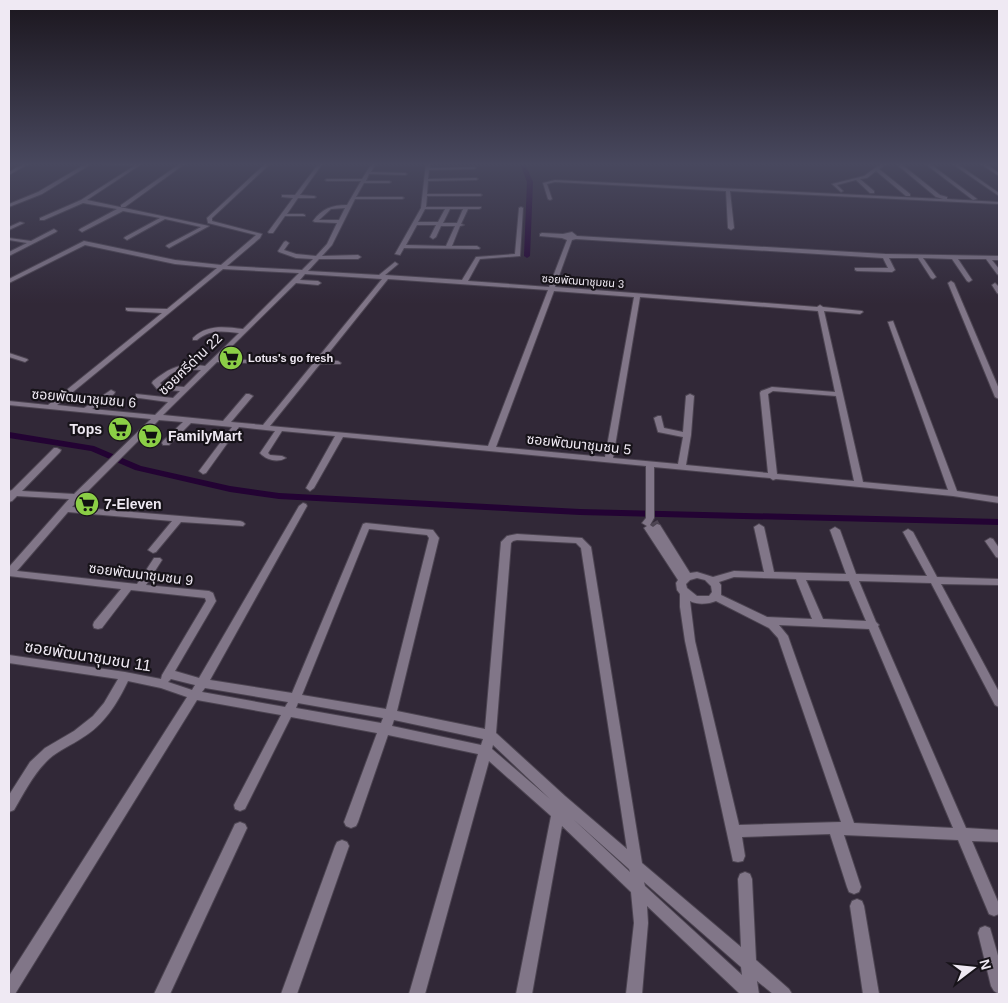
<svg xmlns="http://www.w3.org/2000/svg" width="1008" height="1003" viewBox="0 0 1008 1003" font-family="Arial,'Noto Sans Thai',sans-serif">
<rect width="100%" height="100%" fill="#312837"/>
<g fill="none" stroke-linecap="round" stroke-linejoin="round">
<g fill="#230333" fill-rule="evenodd">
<polygon points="520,163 525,163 533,182 530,256 527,258 524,256 527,182"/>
<polygon points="9,432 94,446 141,466 230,486 279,493 580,509 999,519 999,525 580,515 279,499 230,492 135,470 91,451 9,438"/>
</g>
<polyline stroke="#4e4553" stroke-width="8" stroke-dasharray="8 4" stroke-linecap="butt" points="654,522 657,527"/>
<g stroke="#4c4451" stroke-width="2">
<g id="street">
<polygon points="24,163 30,163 9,175 9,172"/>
<polygon points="87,163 93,163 42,194 9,207 9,204 38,192"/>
<polygon points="94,163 143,163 87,200 209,226 169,248 166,246 167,245 201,227 165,219 127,240 124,238 125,237 160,218 123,211 82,232 79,230 80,229 117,209 83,203 44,220 40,220 40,218 81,200 134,166"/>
<polygon points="181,163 186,163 125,207 121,207 121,205"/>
<path d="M266 163H271L212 218V221L262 234 260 238 227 266 302 270 313 259 296 258 279 252 278 251 284 242 286 241 289 243 284 250 296 254 316 256 327 244 337 223 315 222 313 221C322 209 331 205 347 205L361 181H327L325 180 327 179H362L372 163H376L371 172 405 173 407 174 405 175 369 174 366 181H389L391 182 389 183H364L356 197H402L404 198 402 199H355L332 245 322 256 358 255 361 257 358 259H319L308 271 379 275 395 262 398 264 397 265 385 275 462 280 476 257 515 254 519 208 521 207 523 208 520 256 480 259 468 281 549 287 567 240 562 238 540 236V234L542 233 563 234 572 232 577 236 885 254 999 256V260H992L999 269V275L997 274 986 259H958L972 280 969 282 967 281 952 259 923 258 936 277 933 279 931 278 918 258H889L895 270 892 272 857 271 855 270V268H888L883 258 576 239 572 240 555 287 817 307 820 305 823 307 862 311 863 312 860 314 824 311 863 482 948 490 888 322 893 321 957 491 999 497V503L953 496 776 479 773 480 770 478 654 467V518L650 525 653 527 657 524 660 525 690 573 697 572 713 577 734 571 764 572 754 527 759 524 764 527 774 572 846 574 830 530 835 527 840 530 856 574 927 576 903 532 908 529 913 532 937 577 999 579V585L941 584 999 692V707L995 705 931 583 859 581 876 622 879 625 878 626 966 828 999 830V842L972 841 999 904V914L994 916 989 914 958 840 844 835 861 887 859 892 854 894 849 892 847 887 830 834 742 837 745 856 743 861 738 862 733 861 685 641 680 607V594L677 590 676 583 678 580 644 528 647 526 642 523 646 518V466L343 437 314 488 310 491 306 488 335 436 282 431 268 453 270 455 282 456 286 458C278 463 266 460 260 453L275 431 239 427 206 473 203 474 199 471 232 427 191 423 169 445H163L162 443 163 441 183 422 159 420 72 507 240 521 243 522 245 524 243 526 181 522 156 552 153 553 148 550 172 521 68 512 17 571 137 584 154 558H160L162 560 146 585 209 591 213 593 216 601 175 671 199 678 299 506 303 503 306 504 307 506 210 680 292 693 363 524 366 523 433 530 439 538 397 711 485 729 501 542 507 536 517 534 582 538 591 547 642 863 741 947 738 879 740 874 745 872 750 874 752 879 756 960 789 989 792 994H773L757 981 759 994H740L647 906 648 923 642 994H626L634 923 631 892 562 826 532 994H516L551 816 489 761 425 994H409L478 754 388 735 358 822 356 826 351 828 346 826 344 822 377 733 291 717 245 809 240 811 235 809 234 805 281 715 197 700 15 994H9V976L187 697 161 688 128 681C117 704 104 725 82 738 72 745 59 750 49 759 34 773 24 793 14 810L9 812V795L30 762 45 748 74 731 93 716 104 703 118 679 9 663V655L125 672 161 679 162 675 206 601 205 598 131 590 102 628 98 629 94 628 93 625 94 622 121 589 9 576V567L69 499 17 496 12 501 9 502V491L12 490 54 448H57L61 450 60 452 22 491 74 494 151 419 9 405V401L48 405 162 313 128 311 126 310V308L167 309 217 268 175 264 85 245 9 283V279L84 241 175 260 221 265 256 235 208 223 207 218ZM345 208 339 220H319L331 209ZM223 269 299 273 243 329C225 327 207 324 193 338V340H197C210 329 223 331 239 333L205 366C181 363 172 366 153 381L152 383 157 389 180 391 173 398 136 394V398H139L168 402 155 415 92 409 114 394 115 392 111 390 84 408 57 405ZM305 274 382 279 263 425 231 422 253 396 249 394H246L223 421 163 415 217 362 249 363 250 362 247 360 220 358 296 283 318 285 321 283 318 281 300 280ZM388 279 548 290 488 446 270 426 320 364H340L341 363 338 361 323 360ZM554 291 634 297 605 457 496 447ZM640 297 818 311 835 392 772 387 761 391 760 393 768 473 686 465 691 435 694 396 690 394 686 396 683 432 664 428 661 416H658L654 418 658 432 683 437 678 464 613 458ZM180 369 201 370 184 387 162 385 160 383 171 374ZM773 391 836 396 854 481 777 474 768 394ZM369 529 427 535 429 538 386 709 302 695ZM517 540 576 543 581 548 627 849 565 796 496 733 511 543 513 541ZM734 577 796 579 812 619 767 617 721 595V585L719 582ZM697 578 705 580 711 586 712 592 709 596H697L687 588 686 584 690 580ZM806 580 849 581 866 621 823 619ZM690 601C697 605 709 604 716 601L769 628 778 638 841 822 739 825 695 641ZM779 625 869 629 953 828 854 823 788 636ZM171 679 195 685 192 690 168 682ZM205 688 288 702 285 707 202 692ZM298 703 383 718 381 723 296 708ZM394 720 483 739 481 745 392 726ZM493 745 550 799 492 749ZM573 819 629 869 630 872ZM644 882 741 967 742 975 645 886Z"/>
<polygon points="319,163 323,163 300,195 314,196 316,197 314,198 298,198 287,214 303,214 305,215 305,216 285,216 273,233 269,233 268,232 293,198 282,197 282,195 295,195"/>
<path d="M426 163H430V168L474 167 476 168 474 169 429 170 428 179 476 178 478 179 476 180 428 181 427 194H480L482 195 480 196H427L426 207H481V208L479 209H468L461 224 464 225 460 226 452 246H477L480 248 479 249 404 248 400 255 395 254 421 208ZM425 209H445L438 222H418ZM450 209H463L457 223H443ZM417 225H436L430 237 433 239 436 237 441 226H455L446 246 406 245Z"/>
<polygon points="882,163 888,163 879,169 910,194 910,196 906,196 876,171 867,178 860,179 874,191 874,193 870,193 856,180 837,185 843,191 841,192 832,184 864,176"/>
<polygon points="895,163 900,163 940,195 947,197 947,199 999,202 999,204 730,191 734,228 731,230 728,228 726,191 555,182 547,184 552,199 550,200 548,199 543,183 555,180 943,199 936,197"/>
<polygon points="924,163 929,163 977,199 973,200"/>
<polygon points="951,163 956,163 999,193 999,196"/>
<polygon points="979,163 985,163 999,173 999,176"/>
<polygon points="20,222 24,223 9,230 9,227"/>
<polygon points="54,229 57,231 56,232 9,256 9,252 27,243 9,240 9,238 31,241"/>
<polygon points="951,281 954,283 999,389 999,399 995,397 948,283"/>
<polygon points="995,283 999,287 999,294 997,293 992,285"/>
<polygon points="9,353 27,359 28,360 25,362 9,357"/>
<polygon points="990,538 993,539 999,548 999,558 996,557 985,541"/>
<polygon points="240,822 245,824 247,828 170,994 154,994 235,824"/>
<polygon points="342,840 347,842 349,846 297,994 281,994 335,846 337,842"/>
<polygon points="857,899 862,901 864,906 879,994 863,994 850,906 852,901"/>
<polygon points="985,926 990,928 999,959 999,994 994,991 991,986 978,933 980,928"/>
</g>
</g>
<use href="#street" fill="#817688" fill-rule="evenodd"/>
</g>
<linearGradient id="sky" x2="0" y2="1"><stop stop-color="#1b161e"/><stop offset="0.54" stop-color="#48485e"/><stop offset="1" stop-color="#48485e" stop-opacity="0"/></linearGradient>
<rect width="1008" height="304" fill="url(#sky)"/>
<defs>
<g id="supermarket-disc" transform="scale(1.25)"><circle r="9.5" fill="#8bce46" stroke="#171319"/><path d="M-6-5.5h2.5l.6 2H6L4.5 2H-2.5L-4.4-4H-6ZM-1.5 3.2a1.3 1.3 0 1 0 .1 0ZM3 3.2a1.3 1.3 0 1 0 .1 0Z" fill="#111"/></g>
</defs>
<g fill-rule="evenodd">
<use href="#supermarket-disc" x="231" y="358"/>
<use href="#supermarket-disc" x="120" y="429"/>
<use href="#supermarket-disc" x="150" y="436"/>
<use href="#supermarket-disc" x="87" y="504"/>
</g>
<g text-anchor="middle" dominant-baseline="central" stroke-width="4.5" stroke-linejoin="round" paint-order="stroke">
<g font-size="11" fill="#efe9f3" stroke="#171319">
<text transform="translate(583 281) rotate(4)">ซอยพัฒนาชุมชน 3</text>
</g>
<g font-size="11" font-weight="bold" fill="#efe9f3" stroke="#171319" text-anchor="start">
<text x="248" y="358">Lotus's go fresh</text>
</g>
<g font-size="14" fill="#efe9f3" stroke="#171319">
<text transform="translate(190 364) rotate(-44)">ซอยศรีด่าน 22</text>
<text transform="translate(84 398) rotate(5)">ซอยพัฒนาชุมชน 6</text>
<text transform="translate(579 444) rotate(6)">ซอยพัฒนาชุมชน 5</text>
<text transform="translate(141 574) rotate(7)">ซอยพัฒนาชุมชน 9</text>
</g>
<g font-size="14" font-weight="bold" fill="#efe9f3" stroke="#171319" text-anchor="start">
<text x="102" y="429" text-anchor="end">Tops</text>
<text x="168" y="436">FamilyMart</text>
<text x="104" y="504">7-Eleven</text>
</g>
<g font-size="16" fill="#efe9f3" stroke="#171319">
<text transform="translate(88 656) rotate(9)">ซอยพัฒนาชุมชน 11</text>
</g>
</g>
<rect width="1008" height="1003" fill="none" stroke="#efe9f3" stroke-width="20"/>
<g transform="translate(973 968) rotate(74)" stroke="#171319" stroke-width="4" paint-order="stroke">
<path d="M0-4L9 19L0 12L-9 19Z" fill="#efe9f3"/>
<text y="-8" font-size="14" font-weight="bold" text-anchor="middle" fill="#efe9f3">N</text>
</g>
</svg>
